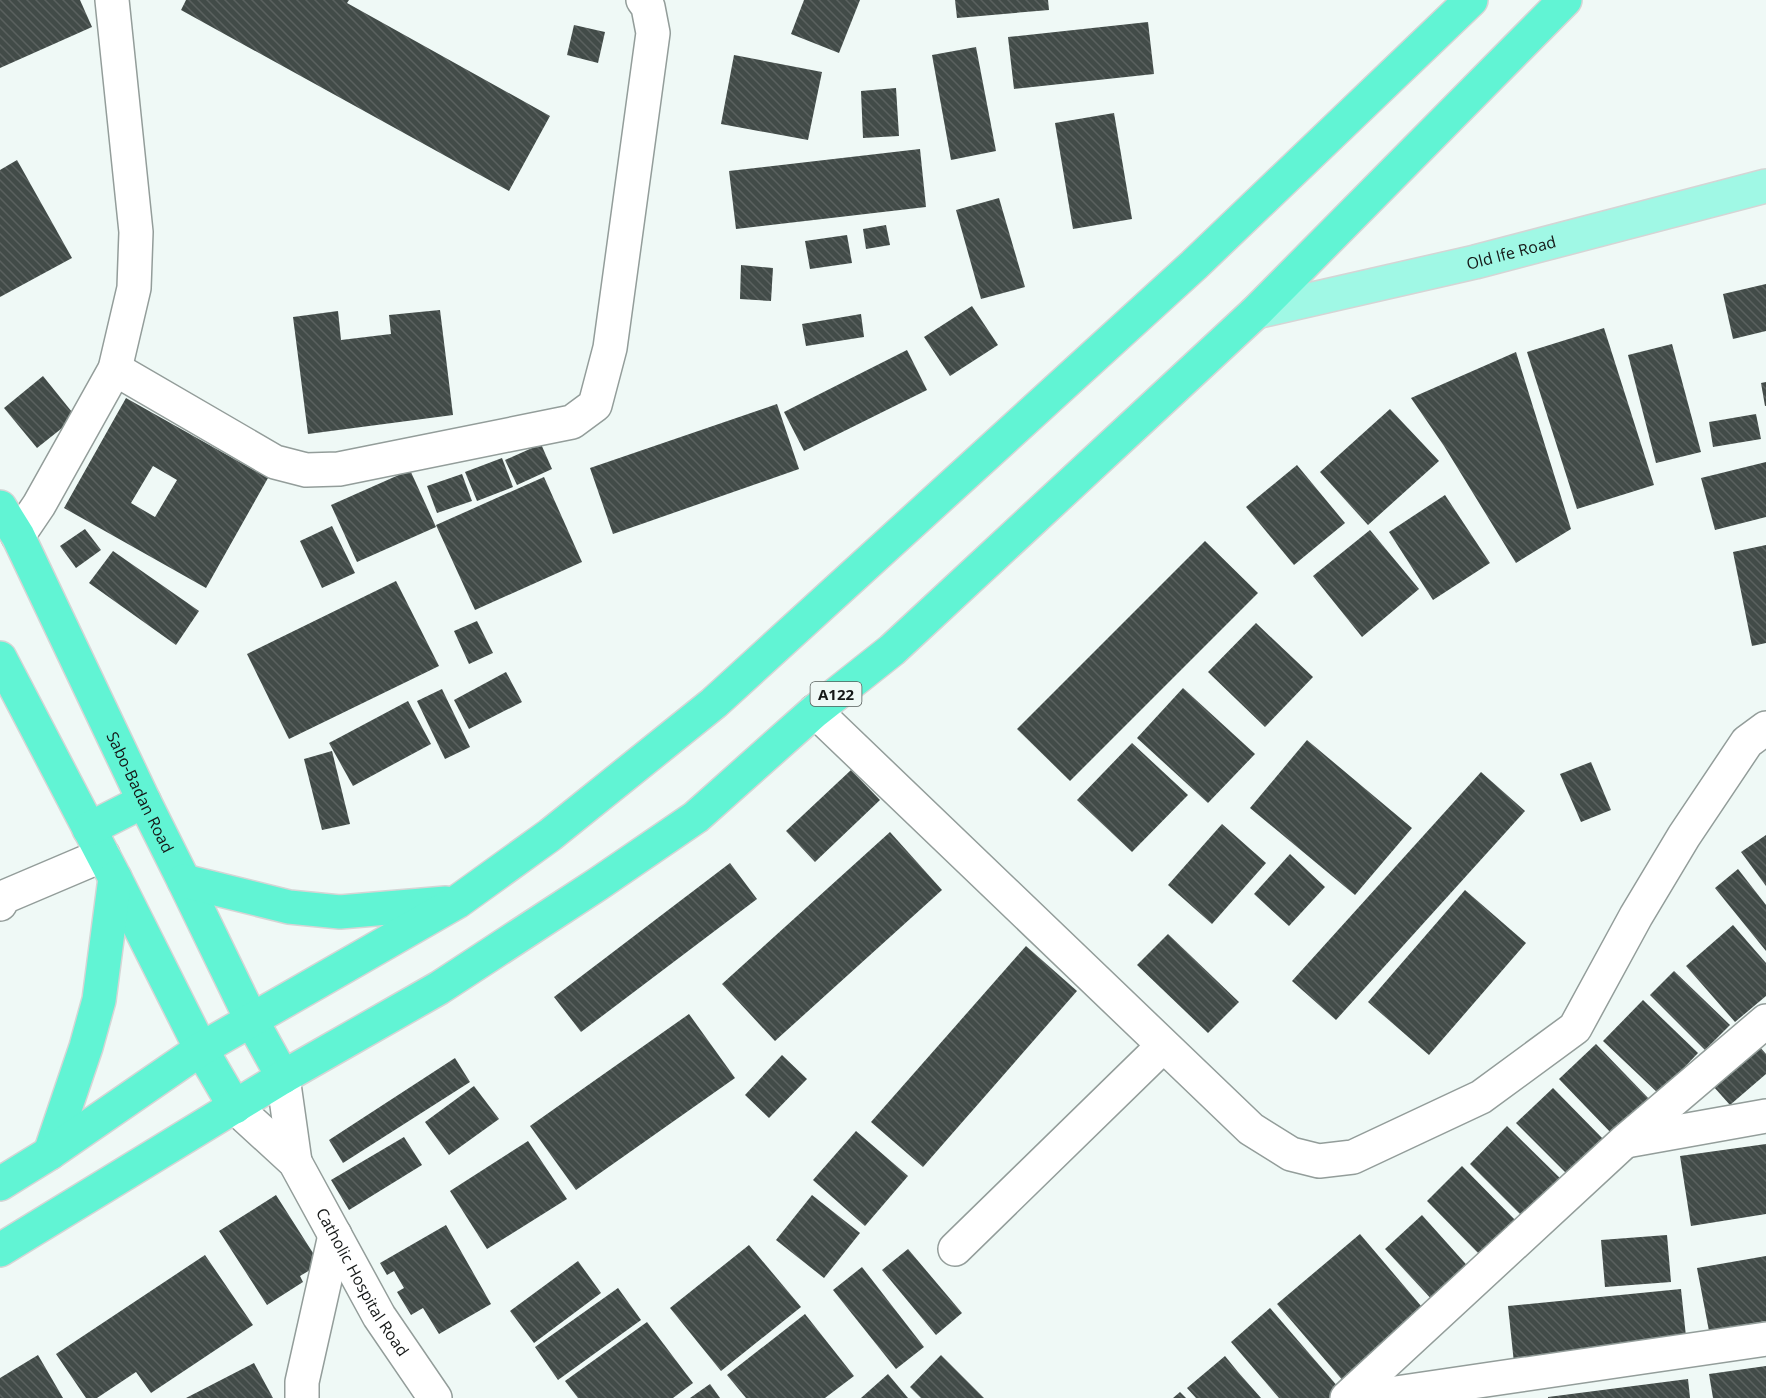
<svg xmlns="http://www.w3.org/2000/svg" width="1766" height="1398" viewBox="0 0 1766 1398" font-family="'Open Sans',sans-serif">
<defs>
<pattern id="building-back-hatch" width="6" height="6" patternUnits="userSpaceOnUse" patternTransform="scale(1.5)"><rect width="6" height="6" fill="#424b48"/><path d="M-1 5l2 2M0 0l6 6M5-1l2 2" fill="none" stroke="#5a615f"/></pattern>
</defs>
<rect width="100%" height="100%" fill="#eff9f6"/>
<g fill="url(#building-back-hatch)" fill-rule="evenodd">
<polygon points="0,0 80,0 92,27 0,68"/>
<polygon points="186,0 349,0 347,3 550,116 509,191 181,10"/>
<polygon points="804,0 860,0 839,53 791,34"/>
<polygon points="955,0 1048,0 1049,10 957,18"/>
<polygon points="1148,22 1154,74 1014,89 1008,37"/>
<polygon points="574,25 605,32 598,63 567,55"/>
<polygon points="976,47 996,151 951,160 932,55"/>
<polygon points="734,55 822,72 808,140 721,124"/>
<polygon points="896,88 899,136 863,138 861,91"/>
<polygon points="1114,113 1132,219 1073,229 1055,123"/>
<polygon points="920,149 926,207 736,229 729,171"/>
<polygon points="17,160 72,258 0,297 0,170"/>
<polygon points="999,198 1025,287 981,299 956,210"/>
<polygon points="886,225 890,245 866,249 863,229"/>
<polygon points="847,235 852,263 810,269 805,241"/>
<polygon points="741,265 773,268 771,301 740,299"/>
<polygon points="1766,284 1766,331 1733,339 1723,294"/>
<polygon points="972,306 998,345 950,376 924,337"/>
<polygon points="440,310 453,415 308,434 293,317 338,311 341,340 391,334 389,315"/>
<polygon points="861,314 864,337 806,346 802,324"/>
<polygon points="1604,328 1654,485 1577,509 1527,352"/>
<polygon points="1672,344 1701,452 1656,463 1628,355"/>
<polygon points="907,350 927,390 804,451 784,412"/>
<polygon points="1516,352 1571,529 1516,563 1444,446 1411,398"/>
<polygon points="43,376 76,417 37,448 4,408"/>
<polygon points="1766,382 1766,406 1765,406 1761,383"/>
<path d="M126 398 268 478 206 588 64 508ZM153 466 177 480 155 517 131 503Z"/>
<polygon points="777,404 799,469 613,534 590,468"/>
<polygon points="1390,409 1439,461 1368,525 1320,472"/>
<polygon points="1756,414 1761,439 1713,447 1709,422"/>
<polygon points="541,444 552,469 517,485 505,460"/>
<polygon points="502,458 513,487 477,501 465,472"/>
<polygon points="1766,462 1766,517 1715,530 1701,478"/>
<polygon points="1297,465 1345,523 1294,565 1246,507"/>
<polygon points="410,470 436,527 357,562 331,505"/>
<polygon points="462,474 472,501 437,513 427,486"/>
<polygon points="544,477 582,562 475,610 436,525"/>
<polygon points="1445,495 1490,563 1433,600 1389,532"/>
<polygon points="332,526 355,573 322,588 300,541"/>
<polygon points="85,529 101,550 76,568 60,546"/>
<polygon points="1370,530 1419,589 1362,637 1313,576"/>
<polygon points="1205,541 1258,593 1070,781 1017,729"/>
<polygon points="1766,545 1766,643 1752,646 1733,552"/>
<polygon points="113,551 199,611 176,645 89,583"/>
<polygon points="396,581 439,666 289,739 247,654"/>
<polygon points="477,621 493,653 469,664 454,631"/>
<polygon points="1256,623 1313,677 1265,727 1208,672"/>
<polygon points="506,672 522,702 469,729 454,700"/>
<polygon points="1183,688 1255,754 1208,803 1137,738"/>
<polygon points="442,689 470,747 445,759 417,701"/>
<polygon points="408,701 431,744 353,786 329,743"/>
<polygon points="1307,740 1412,828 1355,895 1250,808"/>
<polygon points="1132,743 1188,795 1132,852 1077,800"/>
<polygon points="332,751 350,824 322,830 304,759"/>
<polygon points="1591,762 1611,810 1581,822 1560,774"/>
<polygon points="851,770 880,800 815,862 786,831"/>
<polygon points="1481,772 1525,811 1336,1020 1292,981"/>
<polygon points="1222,824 1266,863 1212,924 1168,885"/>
<polygon points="890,832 942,890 775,1041 722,984"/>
<polygon points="1766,835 1766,886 1741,852"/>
<polygon points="1290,854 1325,887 1289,926 1254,894"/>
<polygon points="730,863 757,899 581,1032 554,997"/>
<polygon points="1738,869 1766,905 1766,951 1715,888"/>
<polygon points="1465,890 1526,943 1429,1055 1368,1002"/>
<polygon points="1733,925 1766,963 1766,996 1735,1022 1686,966"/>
<polygon points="1168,934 1239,1002 1208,1033 1137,965"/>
<polygon points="1026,946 1077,991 923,1167 871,1122"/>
<polygon points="1674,971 1730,1025 1705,1050 1650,995"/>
<polygon points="1643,1000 1698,1053 1659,1094 1603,1041"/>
<polygon points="689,1014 735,1078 576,1190 530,1126"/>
<polygon points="1596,1044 1651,1101 1614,1136 1559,1079"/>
<polygon points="1759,1046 1766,1054 1766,1074 1730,1105 1713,1086"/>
<polygon points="782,1055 807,1079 769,1118 745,1095"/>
<polygon points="455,1058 470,1082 343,1163 329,1140"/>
<polygon points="474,1086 499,1119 449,1155 425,1122"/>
<polygon points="1553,1088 1607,1143 1571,1178 1516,1123"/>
<polygon points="1507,1126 1567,1185 1529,1223 1470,1164"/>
<polygon points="856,1131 908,1176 865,1226 813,1180"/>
<polygon points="404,1137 422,1165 349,1210 331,1180"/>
<polygon points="528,1141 567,1199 487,1249 450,1191"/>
<polygon points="1766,1144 1766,1214 1691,1226 1680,1156"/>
<polygon points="1462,1166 1519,1224 1483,1258 1427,1201"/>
<polygon points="276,1195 320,1264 300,1276 303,1282 267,1305 219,1231"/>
<polygon points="812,1195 860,1233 824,1278 776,1240"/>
<polygon points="1422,1215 1472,1271 1436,1304 1385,1249"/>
<polygon points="446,1225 491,1304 439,1334 423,1308 411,1315 397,1292 404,1288 394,1271 387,1275 380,1263"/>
<polygon points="1360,1234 1427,1313 1345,1383 1277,1304"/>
<polygon points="1667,1235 1671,1282 1605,1287 1601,1240"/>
<polygon points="749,1245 801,1307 721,1371 670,1308"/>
<polygon points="908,1249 962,1313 936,1335 882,1270"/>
<polygon points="205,1255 253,1325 151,1393 136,1372 97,1398 86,1398 56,1354"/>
<polygon points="1766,1256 1766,1321 1709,1331 1697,1268"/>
<polygon points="578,1261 601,1293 534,1343 510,1311"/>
<polygon points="862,1267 924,1347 896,1369 833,1290"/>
<polygon points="618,1288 641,1320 558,1380 535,1347"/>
<polygon points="1681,1289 1687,1346 1514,1363 1508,1306"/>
<polygon points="1270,1308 1345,1395 1341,1398 1279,1398 1231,1342"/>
<polygon points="805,1314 854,1376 825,1398 746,1398 727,1375"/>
<polygon points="647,1322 693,1383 673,1398 578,1398 565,1381"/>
<polygon points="38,1355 63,1398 0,1398 0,1378"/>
<polygon points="941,1355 984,1398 921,1398 910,1387"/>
<polygon points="1225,1356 1238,1372 1261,1398 1196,1398 1187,1388"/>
<polygon points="254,1363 273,1398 186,1398"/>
<polygon points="1766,1366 1766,1398 1713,1398 1709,1374"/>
<polygon points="888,1374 908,1398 861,1398"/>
<polygon points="1688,1379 1690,1398 1548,1398 1548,1397"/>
<polygon points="710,1384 720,1398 690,1398"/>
<polygon points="1180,1392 1186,1398 1173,1398"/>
</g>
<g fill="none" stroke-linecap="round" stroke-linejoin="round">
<g stroke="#939d9a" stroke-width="36">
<g id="minor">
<polyline points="115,369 275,462 306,470 339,469 572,422 595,405 610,348 653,33 648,7 643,0"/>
<polyline points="18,536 39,505 115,369 134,288 136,232 112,0"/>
<polyline points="815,711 1251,1129 1291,1154 1319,1161 1353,1157 1481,1097 1575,1028 1636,916 1684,836 1747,742 1766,728"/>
<polyline points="0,904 4,897 103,855"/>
<polyline points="283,1077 295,1162"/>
<path id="s1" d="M235 1107 295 1162 379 1316 435 1398"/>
<polyline points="1626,1141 1766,1116"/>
<polyline points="955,1249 1163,1046"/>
<polyline points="302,1398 302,1382 335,1235"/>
<polyline points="1347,1398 1624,1142 1766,1021"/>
<polyline points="1362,1398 1766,1339"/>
</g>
</g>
<g stroke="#d5d5d5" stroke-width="36">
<g id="major">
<path id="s2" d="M1256 312 1475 262 1766 186"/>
</g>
</g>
<g stroke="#d5d5d5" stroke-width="36">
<g id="highway">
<path id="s3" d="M0 507 18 536 144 801 184 881 252 1021 283 1077"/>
<polyline points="0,658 115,878 201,1049 235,1107"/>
<polyline points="89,829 144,801"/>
<polyline points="184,881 289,907 340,912 446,903"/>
<polyline points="50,1153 86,1047 99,1000 115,878"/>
<polyline points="0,1184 50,1153 201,1049 457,902 550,835 714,703 1194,265 1471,0"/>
<polyline points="0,1250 283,1077 439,988 598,884 696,817 815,711 892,650 1256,312 1565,0"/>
</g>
</g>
<use href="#minor" stroke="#fff" stroke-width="33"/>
<use href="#major" stroke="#a0f8e5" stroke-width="33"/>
<use href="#highway" stroke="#61f4d4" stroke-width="33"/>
</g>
<g text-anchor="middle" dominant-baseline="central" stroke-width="6" stroke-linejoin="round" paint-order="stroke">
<rect fill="#eff9f6" stroke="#565c5a" stroke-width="1.5" x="810.5" y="682" width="51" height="24" rx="4.5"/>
<g font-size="15" font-weight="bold" fill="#151817">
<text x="836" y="694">A122</text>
</g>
<g font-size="16" fill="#151817" stroke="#eff9f6">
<text stroke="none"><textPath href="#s2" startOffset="262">Old Ife Road</textPath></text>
<text stroke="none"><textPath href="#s3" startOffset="318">Sabo-Badan Road</textPath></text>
<text stroke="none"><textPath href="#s1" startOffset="219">Catholic Hospital Road</textPath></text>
</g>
</g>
</svg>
